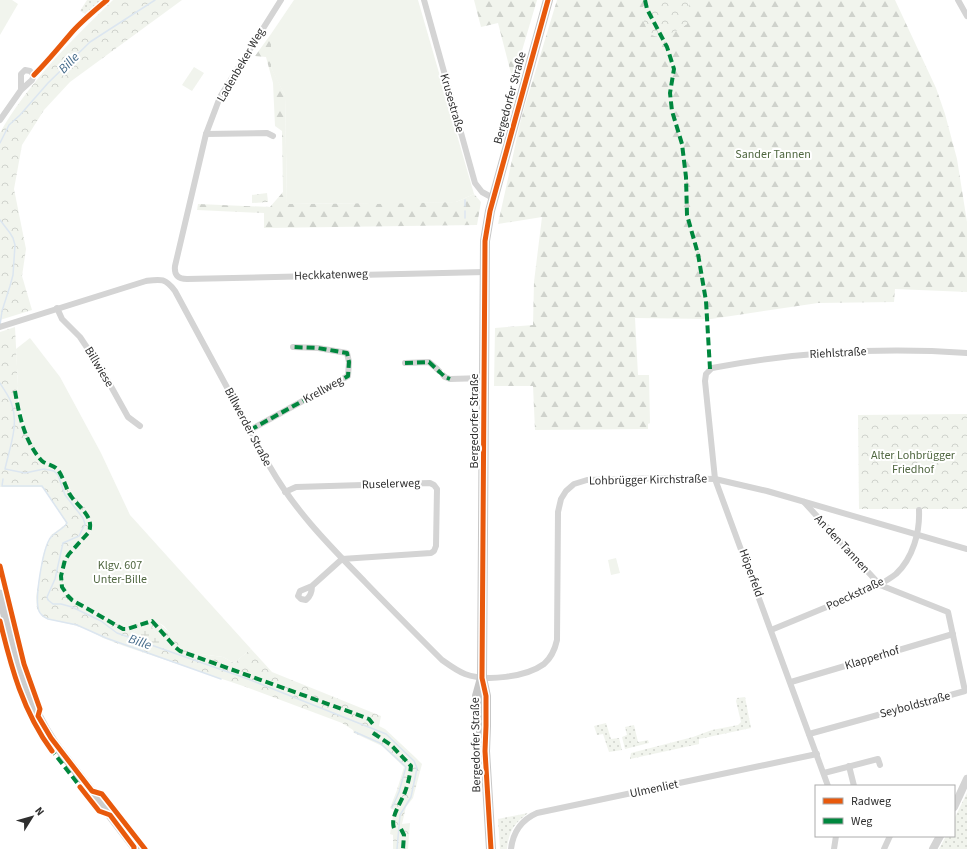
<svg xmlns="http://www.w3.org/2000/svg" width="967" height="849" viewBox="0 0 967 849" font-family="'Source Sans 3',sans-serif">
<defs>
<pattern id="grass-dots" width="8" height="8" patternUnits="userSpaceOnUse"><rect width="8" height="8" fill="#f1f4ed"/><path d="M2 2h.1M6 6h.1" fill="none" stroke="#cfd2cc" stroke-width="1.8" stroke-linecap="round"/></pattern>
<pattern id="forest-firs" width="22" height="20" patternUnits="userSpaceOnUse"><rect width="22" height="20" fill="#f1f4ed"/><path d="M5 1l3.5 6h-7zM16 11l3.5 6h-7z" fill="#cfd2cc"/></pattern>
<pattern id="wetland-marsh" width="20" height="14" patternUnits="userSpaceOnUse"><rect width="20" height="14" fill="#f1f4ed"/><path d="M1 5h8M5 5V1M11 12h8M15 12V8" fill="none" stroke="#cfd2cc"/></pattern>
<pattern id="park-crowns" width="20" height="18" patternUnits="userSpaceOnUse"><rect width="20" height="18" fill="#f1f4ed"/><path d="M2 6a3 3 0 1 1 6 0M12 15a3 3 0 1 1 6 0" fill="none" stroke="#cfd2cc"/></pattern>
</defs>
<rect width="100%" height="100%" fill="#fff"/>
<g fill="url(#grass-dots)">
<polygon points="87,0 103,0 87,15 80,11"/>
<polygon points="745,697 751,728 699,739 699,744 630,759 631,753 693,737 712,730 738,725 741,722 736,701 737,698"/>
<polygon points="606,723 611,739 619,738 622,750 609,752 603,734 597,735 594,726"/>
<polygon points="634,725 638,742 648,740 649,743 625,749 622,737 627,735 625,727"/>
<polygon points="967,793 967,849 939,849 946,836 954,836 954,819"/>
<path d="M528 813C514 824 509 830 507 849H500L498 819Z"/>
</g>
<g fill="url(#forest-firs)">
<polygon points="474,0 537,0 513,81 498,23 481,27"/>
<path d="M557 0H646V3L641 10 643 19 651 34C666 37 674 32 687 24L689 4 687 0H895L936 88 945 114 957 159 967 222V292L895 289 894 302 818 303 711 319 635 318 638 375H649L650 423 648 424V429L535 430 533 386H494L495 328 533 325 534 282 542 217 498 224 521 119Z"/>
<polygon points="271,34 271,67 285,95 287,204 456,202 474,194 481,202 477,225 264,228 264,213 197,210 198,204 270,207 283,192 282,131 275,126 273,83 266,57 255,56"/>
</g>
<polygon fill="url(#wetland-marsh)" points="144,627 152,627 165,644 164,650 128,637 131,633"/>
<g fill="url(#park-crowns)" fill-rule="evenodd">
<path d="M113 0H182L70 82 44 110 22 145 14 189 26 249 22 276 32 310 0 320V133C6 121 14 110 22 99 48 63 81 31 113 0Z"/>
<path d="M646 0H687C691 7 690 16 687 24 680 29 659 42 651 34 646 30 643 19 641 13V10L646 3Z"/>
<polygon points="267,193 268,202 252,203 252,195"/>
<path d="M15 327 18 386C14 410 30 443 46 461 49 464 55 465 59 468L74 496 87 509 92 525 91 533 70 555 66 563 63 577 64 584 66 592 73 598 106 618 129 627 153 619 158 622 192 653 223 657 234 663 251 649 272 672 381 716 379 726 385 729 416 758 422 764 413 798 406 807 402 824 410 823 408 849H393V835L390 834 394 810 390 808 397 790 404 767 382 746 354 733 353 730 342 723 246 687 124 646 103 638 86 629 74 625 47 619 43 617 37 609 36 597 43 555 46 546 51 535 65 525 66 522 44 489 41 487H0V332ZM144 627H152L164 644V649L129 638 131 633Z"/>
<polygon points="967,414 967,509 859,509 858,415"/>
</g>
<g fill="#f1f4ed">
<polygon points="0,0 12,0 18,4 0,35"/>
<polygon points="294,0 418,0 474,194 456,202 377,204 377,203 287,204 285,95 276,78 271,67 271,34"/>
<polygon points="194,67 204,73 192,91 182,85"/>
<polygon points="30,338 60,377 101,453 130,515 251,649 234,663 223,657 192,653 179,644 164,626 153,619 129,627 106,618 73,598 66,592 64,584 63,577 66,563 70,555 91,533 92,525 87,509 74,496 59,468 44,460 32,445 26,431 17,393 18,386 16,349"/>
<polygon points="616,558 620,573 611,575 608,560"/>
</g>
<g fill="none" stroke-linecap="round" stroke-linejoin="round">
<g stroke="#dce6f0" stroke-width="1.5">
<polyline points="0,143 9,125 20,115 48,83 90,42 155,0"/>
<polyline points="465,206 465,200"/>
<polyline points="465,218 465,211"/>
<polyline points="0,220 10,233 13,238 15,245 13,275 10,286 2,311 0,325"/>
<path d="M0 383C4 390 10 397 12 405 19 425 9 450 5 469L25 473 44 469 54 471 58 475 65 495 83 518 85 524 79 536 63 543 55 579 47 597 48 600 53 604H61L72 607 101 621 117 633 248 679 386 734 414 761 417 768 411 797 400 815 397 849"/>
<path d="M3 479 2 486H42L67 523C63 530 53 532 49 540 43 551 34 599 39 611 40 614 44 617 48 619L77 625 106 638 221 679"/>
<polyline points="355,732 380,743 406,767 399,792 392,808"/>
</g>
<polyline stroke="#d5d5d5" stroke-width="6" stroke-dasharray="6 3" stroke-linecap="butt" points="436,368 445,377"/>
<g stroke="#d4d4d4" stroke-width="6">
<path d="M281 0 220 97 206 134 175 266C174 275 178 279 187 279L485 272"/>
<polyline points="424,0 475,183 482,192 493,198"/>
<polyline points="958,0 967,16"/>
<polyline points="0,120 21,90 32,80 34,75 30,71 25,70 21,74 21,90"/>
<polyline points="206,134 267,133 273,136"/>
<polyline points="57,308 62,319 80,337 86,346 103,372 128,417 140,426"/>
<path d="M0 327 146 281C161 279 165 278 175 291L270 467C295 511 330 546 365 582 390 608 416 634 442 660 449 665 457 671 465 674 486 682 526 677 544 664 551 658 555 649 557 640L558 512 561 499 566 491 574 484 587 480 665 478 715 479 767 491 967 549"/>
<polyline points="405,363 429,362 436,368"/>
<polyline points="445,377 450,379 484,378"/>
<polyline points="250,430 348,376 349,362 347,353 318,348 293,347"/>
<path d="M285 492 296 487 430 483 434 485 437 489 436 546 434 551 431 553 342 559 312 586 300 591 298 596 301 599 306 600C311 596 312 592 312 586"/>
<polyline points="804,502 880,585 948,612 965,691 809,734"/>
<path d="M771 630 880 585C885 581 891 578 896 574 913 558 920 532 919 510"/>
<polyline points="791,682 953,634"/>
<polyline points="849,766 854,786"/>
<polyline points="824,773 878,759 880,765"/>
<path d="M828 786 715 479 705 381 706 374 712 368C796 352 882 347 967 353"/>
<path d="M511 849C513 832 521 820 537 813L817 754"/>
<polyline points="834,849 836,836"/>
<polyline points="884,849 890,836"/>
</g>
<g stroke="#d4d4d4" stroke-width="8">
<polyline points="954,807 967,779"/>
<polyline points="933,849 940,836"/>
</g>
<path stroke="#cdcdcd" stroke-width="9" d="M0 594C13 647 23 698 55 744L136 849"/>
<g stroke="#c7c7c7" stroke-width="10">
<polyline points="482,739 477,696 482,678"/>
<polyline points="491,849 485,751 486,726 486,696 482,678 485,241 490,211 548,0"/>
</g>
<g stroke="#00873e" stroke-width="4" stroke-dasharray="8 4" stroke-linecap="butt">
<polyline points="645,0 647,9 667,47 674,69 670,93 672,111 682,144 686,177 687,215 698,254 706,301 710,369"/>
<polyline points="405,363 429,362 445,377 450,379"/>
<path d="M15 391C19 415 25 443 42 461 47 465 54 465 58 470 63 477 65 485 69 493 76 506 95 515 89 532L69 554 65 560 61 576 62 587 68 596 72 600 123 629H127L152 621 175 647 180 651 353 713 369 719 373 724"/>
<polyline points="250,430 348,376 349,362 347,353 318,348 293,347"/>
<path d="M373 733 391 745 411 766C410 775 408 784 405 792 401 803 390 817 394 828"/>
<polyline points="50,748 82,789"/>
<polyline points="401,829 404,835 403,849"/>
</g>
<g stroke="#fff" stroke-width="8">
<g id="cycleway">
<path d="M34 75C48 61 60 46 73 31 83 20 95 10 107 0"/>
<polyline points="0,566 24,664 40,709 38,716 51,738 92,791 102,794 145,849"/>
<path d="M0 621C11 667 23 712 52 751"/>
<polyline points="80,787 99,811 110,815 134,847 134,849"/>
<polyline points="491,849 485,751 486,726 486,696 482,678 485,241 490,211 548,0"/>
</g>
</g>
<use href="#cycleway" stroke="#e8590c" stroke-width="5"/>
</g>
<g text-anchor="middle" dominant-baseline="central" stroke-width="4" stroke-linejoin="round" paint-order="stroke">
<g font-size="12" fill="#2f2f2f" stroke="#fff">
<text transform="translate(241 65) rotate(-60)">Ladenbeker Weg</text>
<text transform="translate(510 98) rotate(-75)">Bergedorfer Straße</text>
<text transform="translate(452 103) rotate(74)">Krusestraße</text>
<text transform="translate(331 275) rotate(-2)">Heckkatenweg</text>
<text transform="translate(838 353) rotate(-3)">Riehlstraße</text>
<text transform="translate(99 367) rotate(59)">Billwiese</text>
<text transform="translate(323 390) rotate(-29)">Krellweg</text>
<text transform="translate(474 421) rotate(-90)">Bergedorfer Straße</text>
<text transform="translate(248 427) rotate(62)">Billwerder Straße</text>
<text transform="translate(648 480) rotate(-1)">Lohbrügger Kirchstraße</text>
<text transform="translate(391 484) rotate(-2)">Ruselerweg</text>
<text transform="translate(842 544) rotate(47)">An den Tannen</text>
<text transform="translate(751 573) rotate(70)">Höperfeld</text>
<text transform="translate(855 594) rotate(-25)">Poeckstraße</text>
<text transform="translate(872 658) rotate(-17)">Klapperhof</text>
<text transform="translate(915 705) rotate(-15)">Seyboldstraße</text>
<text transform="translate(476 745) rotate(-91)">Bergedorfer Straße</text>
<text transform="translate(654 789) rotate(-12)">Ulmenliet</text>
</g>
<g font-size="12" fill="#506741" stroke="#fff">
<text x="773" y="154">Sander Tannen</text>
<text x="913" y="455">Alter Lohbrügger<tspan x="913" dy="14">Friedhof</tspan></text>
<text x="120" y="565">Klgv. 607<tspan x="120" dy="14">Unter-Bille</tspan></text>
</g>
<g font-size="13" font-style="italic" fill="#456b8a" stroke="#fff">
<text transform="translate(69 63) rotate(-46)">Bille</text>
<text transform="translate(140 642) rotate(19)">Bille</text>
</g>
</g>
<rect x="815" y="785" width="140" height="52" fill="#ffffff" stroke="#acacac"/>
<rect x="823" y="798" width="20" height="6" fill="#e8590c" stroke="#acacac"/>
<text x="851" y="805" font-size="12" fill="#2f2f2f">Radweg</text>
<rect x="823" y="818" width="20" height="6" fill="#00873e" stroke="#acacac"/>
<text x="851" y="825" font-size="12" fill="#2f2f2f">Weg</text>
<g transform="translate(32 817) rotate(53)" stroke="#ffffff" stroke-width="3" paint-order="stroke">
<path d="M0-3L7 15L0 10L-7 15Z" fill="#2f2f2f"/>
<text y="-6" font-size="11" font-weight="bold" text-anchor="middle" fill="#2f2f2f">N</text>
</g>
</svg>
